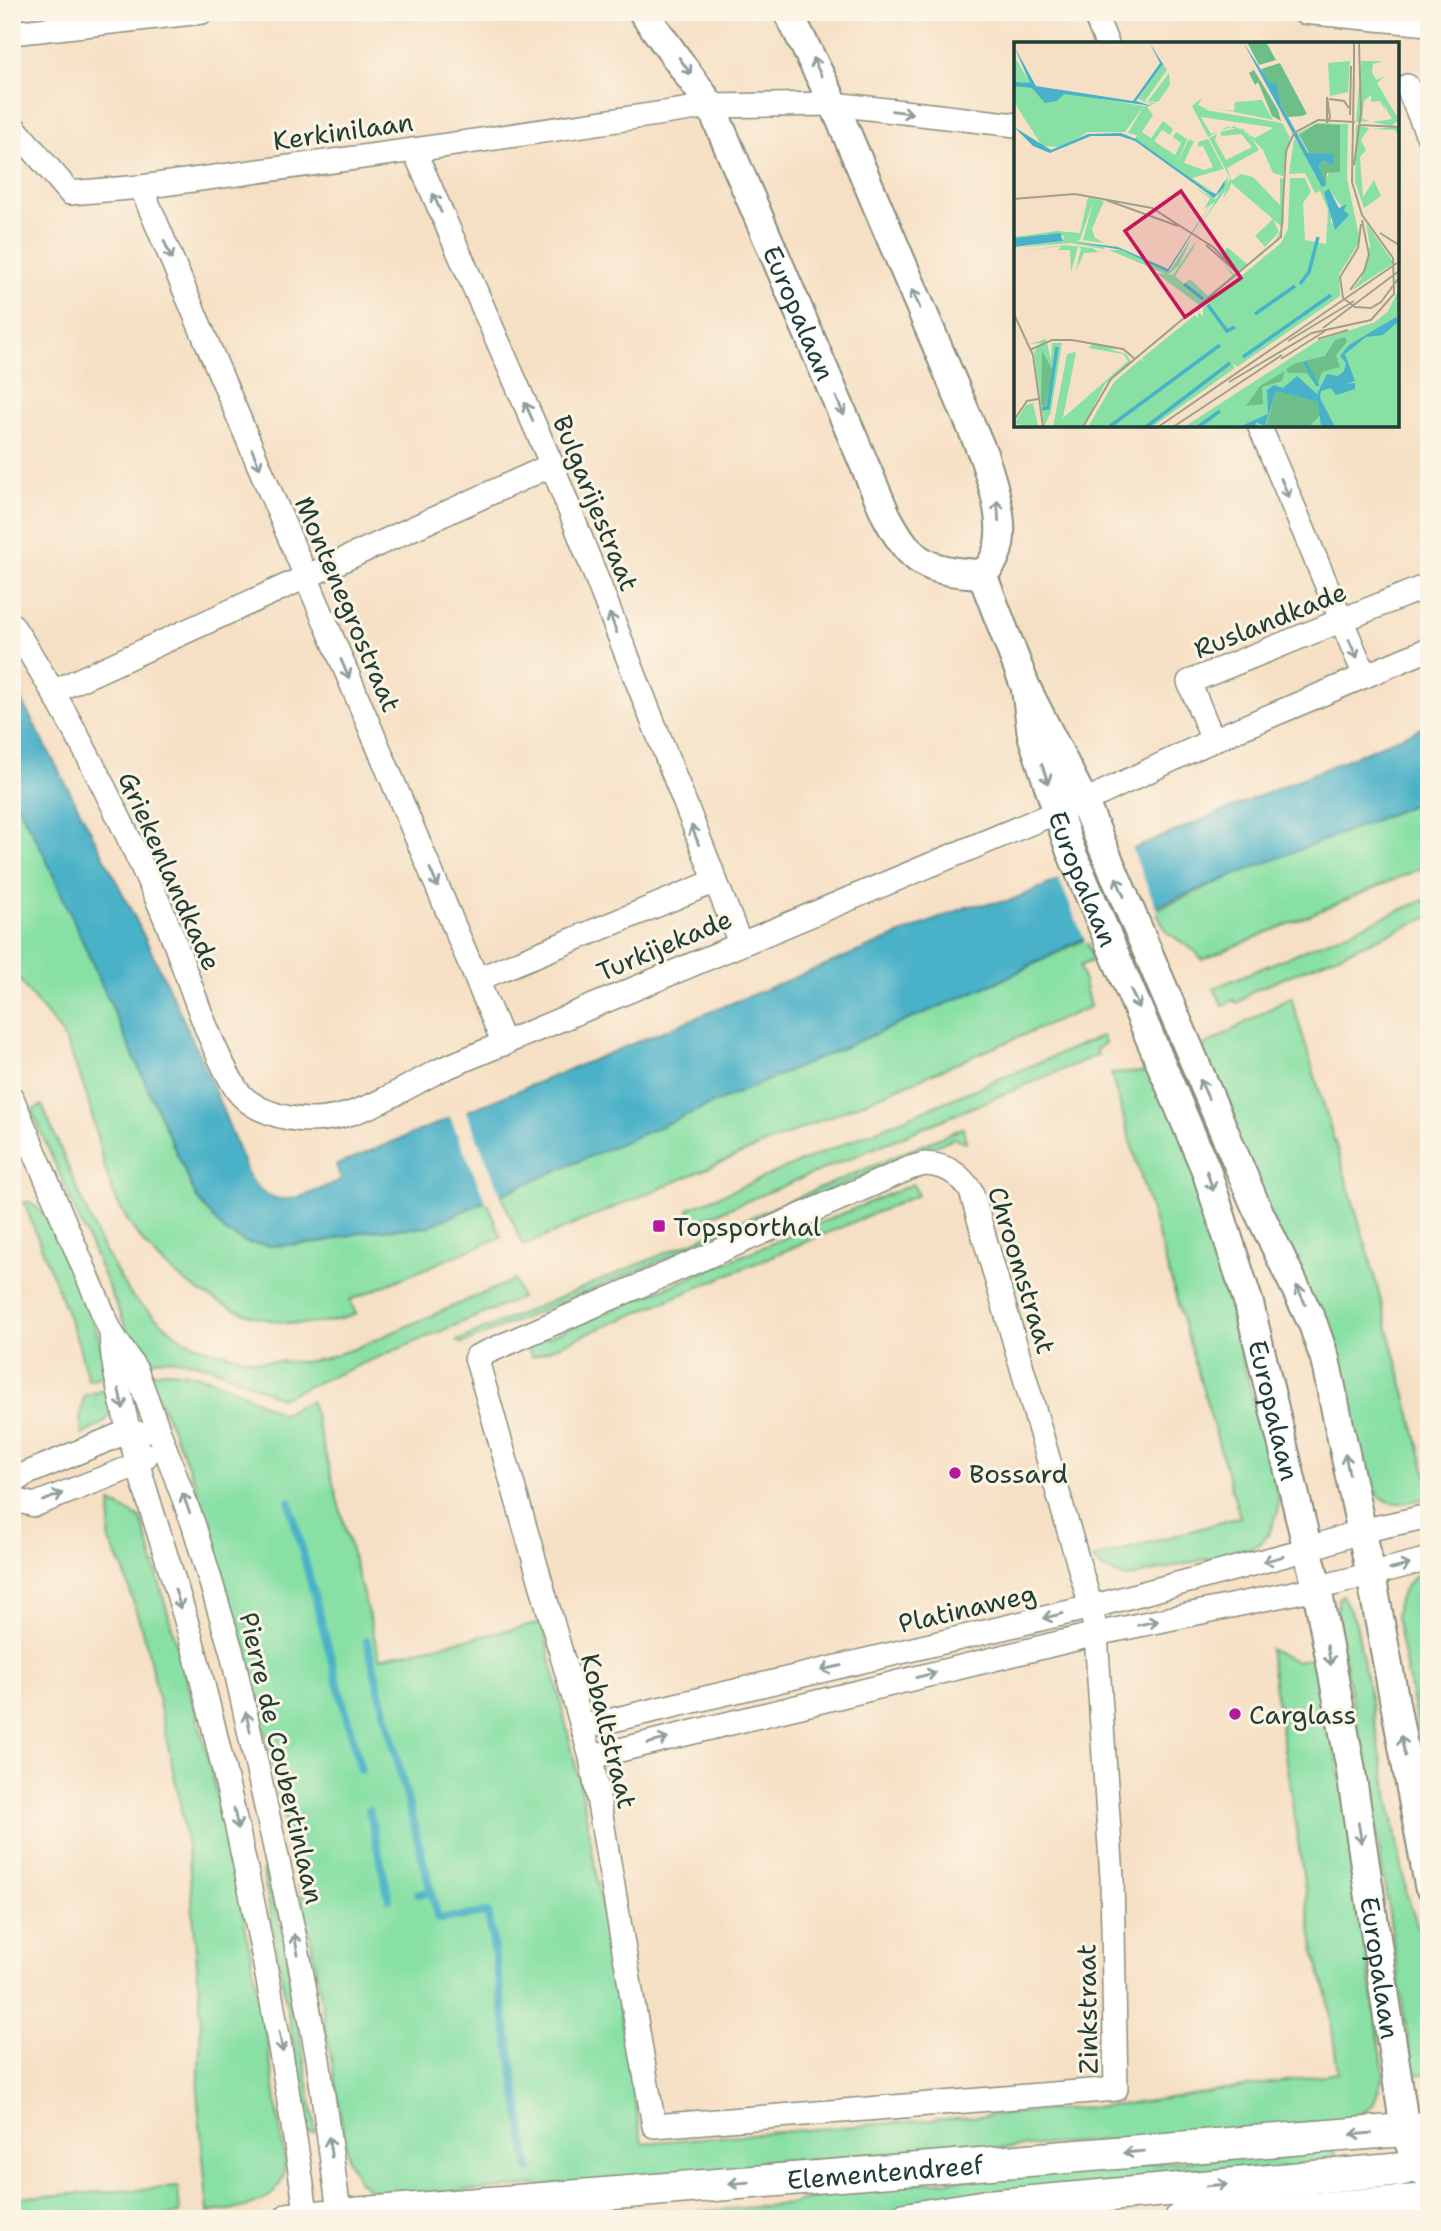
<svg xmlns="http://www.w3.org/2000/svg" width="1441" height="2231" viewBox="0 0 1441 2231" font-family="'Shantell Sans',sans-serif">
<rect width="100%" height="100%" fill="#fcf5e5"/>
<filter id="ink" filterUnits="userSpaceOnUse"><feTurbulence type="fractalNoise" baseFrequency=".0143" numOctaves="2"/><feDisplacementMap in="SourceGraphic" scale="14" xChannelSelector="R" yChannelSelector="G"/><feConvolveMatrix kernelMatrix="1 2 1 2 8 2 1 2 1" color-interpolation-filters="sRGB"/></filter>
<filter id="wash" filterUnits="userSpaceOnUse"><feTurbulence type="fractalNoise" baseFrequency=".00686" numOctaves="4" result="noise"/><feDisplacementMap in="SourceGraphic" scale="28" xChannelSelector="R" yChannelSelector="G"/><feGaussianBlur stdDeviation="1.57" result="paint"/><feColorMatrix in="noise" values="0 0 0 0 0 0 0 0 0 0 0 0 0 0 0 0 0 1.4 0 .05"/><feComposite in="paint" operator="in"/></filter>
<g filter="url(#wash)">
<rect width="100%" height="100%" fill="#f6e0c5"/>
<g fill="#88e0a5" stroke="#548e6c" stroke-width="2">
<path d="M12 795 43 852 197 1199 225 1231 247 1243 272 1246 318 1243 367 1231 426 1227 487 1201 501 1237 350 1300 356 1314C267 1349 155 1283 117 1201 97 1157 95 1108 75 1064 71 1053 66 1040 59 1030 43 1008 24 991 12 966Z"/>
<polygon points="1429,798 1429,865 1202,960 1195,951 1168,933 1155,910 1279,856"/>
<polygon points="1429,898 1429,917 1255,990 1237,1003 1233,1000 1223,1006 1214,988"/>
<polygon points="1086,939 1093,960 1080,966 1090,1007 523,1246 501,1194 1006,978"/>
<path d="M1291 997 1368 1252 1429 1484V1498C1396 1504 1389 1510 1366 1482L1197 1050Z"/>
<polygon points="1102,1036 1105,1043 1096,1050 1098,1055 694,1223 688,1209"/>
<polygon points="1157,1067 1227,1263 1231,1317 1278,1492 1278,1512 1269,1533 1261,1543 1249,1549 1126,1578 1103,1569 1092,1559 1240,1517 1111,1074 1145,1072"/>
<path d="M42 1105 99 1241 123 1283 133 1298 168 1328 184 1340 210 1350 258 1361 302 1362 322 1359 354 1349 514 1280 521 1298 280 1398C238 1378 189 1350 141 1362L32 1111Z"/>
<polygon points="963,1128 966,1142 954,1138 462,1344 456,1341"/>
<polygon points="913,1184 918,1195 532,1357 527,1346"/>
<path d="M24 1202H30C68 1226 96 1331 110 1374L88 1380 78 1342Z"/>
<path d="M164 1371C205 1371 246 1394 281 1414L311 1401 380 1658 542 1623 583 1797 642 2143 1130 2104 1338 2073 1328 1998 1315 1954 1269 1649 1295 1661 1316 1658 1342 1786 1384 2074 1373 2105 1355 2120 390 2197 370 2190 358 2180 348 2159 309 1928 258 1703 217 1551 191 1472 148 1375Z"/>
<path d="M113 1387C117 1418 107 1421 82 1435L80 1417 84 1396Z"/>
<path d="M111 1503 141 1518 204 1741 236 1876 268 2047 285 2162C284 2206 242 2209 208 2212L198 2102 201 2016 189 1860 179 1798 148 1650 123 1568 109 1541Z"/>
<path d="M1429 1568V1787L1396 1615C1399 1591 1408 1579 1429 1568Z"/>
<polygon points="1342,1595 1356,1623 1407,1895 1429,1958 1429,2073 1413,2075 1373,1808 1336,1617 1339,1597"/>
<polygon points="266,1868 283,1936 316,2132 309,2133 263,1871"/>
<polygon points="1334,2149 1335,2170 909,2210 854,2219 606,2219 792,2204 846,2189"/>
<polygon points="178,2187 180,2214 119,2219 12,2219 12,2198"/>
</g>
<path fill="#49b1c8" stroke="#34777e" stroke-width="2" d="M12 683C98 843 186 1007 249 1178 277 1214 302 1196 337 1182L341 1178 336 1165 969 906 1009 901 1429 725V798C1288 858 1140 904 1006 978L426 1227 367 1231 318 1243 272 1246 247 1243 225 1232 197 1199 43 852 12 795Z"/>
<g fill="#f6e0c5">
<polygon points="1131,847 1158,912 1128,925 1101,860"/>
<polygon points="1088,865 1116,930 1086,943 1058,877"/>
<polygon points="465,1108 502,1198 487,1204 449,1115"/>
</g>
<g fill="none" stroke-linecap="round" stroke-linejoin="round">
<g stroke="#49b1c8" stroke-width="8">
<polyline points="289,1501 361,1770"/>
<polyline points="367,1641 438,1919 488,1913 529,2169"/>
<polyline points="369,1810 389,1899"/>
<polyline points="418,1894 431,1892"/>
</g>
</g>
</g>
<g filter="url(#ink)">
<g fill="none" stroke-linecap="round" stroke-linejoin="round">
<g stroke="#8a8e7c" stroke-width="26">
<g id="minor">
<polyline points="1094,12 1107,44"/>
<polyline points="1303,12 1429,24"/>
<polyline points="12,33 202,12"/>
<polyline points="1407,86 1429,138"/>
<polyline points="12,125 70,193 141,187 414,150 711,106 834,104 1016,125"/>
<polyline points="414,150 552,465 740,943"/>
<polyline points="141,187 504,1044"/>
<polyline points="1259,425 1365,676"/>
<path d="M12 625C69 712 115 807 158 901 185 961 201 1030 235 1087 241 1098 256 1108 268 1112 333 1137 385 1098 440 1070L1100 794 1213 740 1429 649"/>
<polyline points="55,691 552,465"/>
<polyline points="1213,740 1189,682 1429,585"/>
<polyline points="478,979 713,882"/>
<polyline points="12,1098 111,1332 136,1370 194,1526 232,1653 296,1943 318,2059 340,2219"/>
<path d="M924 1164C946 1165 959 1173 971 1191L1091 1607 1096 1634 1112 1878 1116 2089 654 2126 591 1757 476 1357 910 1168Z"/>
<path d="M111 1332C112 1363 119 1390 126 1420 145 1499 175 1575 195 1653 244 1840 280 2028 307 2219"/>
<polyline points="12,1485 23,1475 129,1431 141,1434"/>
<polyline points="12,1499 34,1505 137,1465 147,1455"/>
<polyline points="583,1727 1091,1607 1308,1549 1361,1531 1429,1516"/>
<polyline points="591,1757 1096,1634 1317,1588 1429,1559"/>
</g>
</g>
<g stroke="#8a8e7c" stroke-width="32">
<g id="tertiary">
<path id="s1" d="M643 12 711 106 886 515C912 564 926 571 982 574 1016 547 994 487 983 454L834 104 788 12"/>
<polyline points="982,574 1026,688 1083,800 1255,1204 1313,1324 1325,1359 1371,1575 1429,1885"/>
<path id="s2" d="M1026 688 1032 735 1070 849 1206 1170 1249 1304 1317 1588 1350 1765 1405 2130 1417 2164 1429 2177"/>
</g>
</g>
<g stroke="#8a8e7c" stroke-width="35">
<g id="secondary">
<path id="s3" d="M290 2219 1429 2128"/>
<polyline points="906,2219 987,2206 1403,2169 1417,2164"/>
<polyline points="1181,2219 1429,2200"/>
</g>
</g>
<use href="#minor" stroke="#fff" stroke-width="23"/>
<use href="#tertiary" stroke="#fff" stroke-width="28"/>
<use href="#secondary" stroke="#fff" stroke-width="32"/>
</g>
<defs><path id="oneway-shaft" d="M-6 0H5M1.5-3L5.5 0L1.5 3" fill="none" stroke-width="1.6" stroke-linecap="round" stroke-linejoin="round" transform="scale(1.75)"/></defs>
<g stroke="#8f9e9a">
<use href="#oneway-shaft" transform="translate(685 66) rotate(55)"/>
<use href="#oneway-shaft" transform="translate(817 67) rotate(-116)"/>
<use href="#oneway-shaft" transform="translate(902 112) rotate(7)"/>
<use href="#oneway-shaft" transform="translate(437 203) rotate(-114)"/>
<use href="#oneway-shaft" transform="translate(168 250) rotate(67)"/>
<use href="#oneway-shaft" transform="translate(916 299) rotate(-113)"/>
<use href="#oneway-shaft" transform="translate(840 406) rotate(67)"/>
<use href="#oneway-shaft" transform="translate(529 412) rotate(-114)"/>
<use href="#oneway-shaft" transform="translate(256 459) rotate(67)"/>
<use href="#oneway-shaft" transform="translate(1285 488) rotate(67)"/>
<use href="#oneway-shaft" transform="translate(998 511) rotate(-94)"/>
<use href="#oneway-shaft" transform="translate(613 623) rotate(-111)"/>
<use href="#oneway-shaft" transform="translate(1353 649) rotate(66)"/>
<use href="#oneway-shaft" transform="translate(345 669) rotate(67)"/>
<use href="#oneway-shaft" transform="translate(1045 774) rotate(71)"/>
<use href="#oneway-shaft" transform="translate(695 835) rotate(-111)"/>
<use href="#oneway-shaft" transform="translate(434 878) rotate(67)"/>
<use href="#oneway-shaft" transform="translate(1120 887) rotate(-113)"/>
<use href="#oneway-shaft" transform="translate(1135 999) rotate(66)"/>
<use href="#oneway-shaft" transform="translate(1204 1089) rotate(-114)"/>
<use href="#oneway-shaft" transform="translate(1210 1181) rotate(72)"/>
<use href="#oneway-shaft" transform="translate(1301 1295) rotate(-115)"/>
<use href="#oneway-shaft" transform="translate(121 1399) rotate(77)"/>
<use href="#oneway-shaft" transform="translate(1347 1464) rotate(-102)"/>
<use href="#oneway-shaft" transform="translate(53 1497) rotate(-23)"/>
<use href="#oneway-shaft" transform="translate(186 1503) rotate(-110)"/>
<use href="#oneway-shaft" transform="translate(1273 1559) rotate(165)"/>
<use href="#oneway-shaft" transform="translate(1400 1567) rotate(-15)"/>
<use href="#oneway-shaft" transform="translate(178 1599) rotate(73)"/>
<use href="#oneway-shaft" transform="translate(1053 1616) rotate(167)"/>
<use href="#oneway-shaft" transform="translate(1148 1623) rotate(-12)"/>
<use href="#oneway-shaft" transform="translate(1329 1655) rotate(79)"/>
<use href="#oneway-shaft" transform="translate(831 1668) rotate(167)"/>
<use href="#oneway-shaft" transform="translate(926 1675) rotate(-14)"/>
<use href="#oneway-shaft" transform="translate(248 1722) rotate(-103)"/>
<use href="#oneway-shaft" transform="translate(658 1741) rotate(-14)"/>
<use href="#oneway-shaft" transform="translate(1403 1746) rotate(-101)"/>
<use href="#oneway-shaft" transform="translate(236 1819) rotate(78)"/>
<use href="#oneway-shaft" transform="translate(1360 1833) rotate(81)"/>
<use href="#oneway-shaft" transform="translate(296 1944) rotate(-101)"/>
<use href="#oneway-shaft" transform="translate(281 2042) rotate(80)"/>
<use href="#oneway-shaft" transform="translate(1361 2134) rotate(175)"/>
<use href="#oneway-shaft" transform="translate(330 2147) rotate(-98)"/>
<use href="#oneway-shaft" transform="translate(1134 2152) rotate(175)"/>
<use href="#oneway-shaft" transform="translate(739 2183) rotate(175)"/>
<use href="#oneway-shaft" transform="translate(1217 2185) rotate(-5)"/>
</g>
</g>
<g fill="#b5179e" stroke="#fcf5e5" stroke-width="2.5">
<rect x="652" y="1219" width="14" height="14" rx="3.5"/>
<circle cx="955" cy="1473" r="7"/>
<circle cx="1235" cy="1714" r="7"/>
</g>
<g text-anchor="middle" dominant-baseline="central" stroke-width="6" stroke-linejoin="round" paint-order="stroke">
<g font-size="26" fill="#1f3d34" stroke="#fcf5e5">
<text transform="translate(343 131) rotate(-8)">Kerkinilaan</text>
<text stroke="none"><textPath href="#s1" startOffset="341">Europalaan</textPath></text>
<text transform="translate(596 503) rotate(68)">Bulgarijestraat</text>
<text transform="translate(348 604) rotate(67)">Montenegrostraat</text>
<text transform="translate(1270 620) rotate(-22)">Ruslandkade</text>
<text transform="translate(170 871) rotate(66)">Griekenlandkade</text>
<text stroke="none"><textPath href="#s2" startOffset="200">Europalaan</textPath></text>
<text transform="translate(664 945) rotate(-23)">Turkijekade</text>
<text transform="translate(1022 1270) rotate(73)">Chroomstraat</text>
<text stroke="none"><textPath href="#s2" startOffset="766">Europalaan</textPath></text>
<text transform="translate(967 1608) rotate(-13)">Platinaweg</text>
<text transform="translate(609 1731) rotate(76)">Kobaltstraat</text>
<text transform="translate(282 1758) rotate(77)">Pierre de Coubertinlaan</text>
<text stroke="none"><textPath href="#s2" startOffset="1334">Europalaan</textPath></text>
<text transform="translate(1087 2009) rotate(-91)">Zinkstraat</text>
<text stroke="none"><textPath href="#s3" startOffset="597">Elementendreef</textPath></text>
</g>
<g font-size="26" fill="#1f3d34" stroke="#fcf5e5" text-anchor="start">
<text x="673" y="1226">Topsporthal</text>
<text x="969" y="1473">Bossard</text>
<text x="1249" y="1714">Carglass</text>
</g>
</g>
<g transform="translate(1014 42)">
<rect width="385" height="385" fill="#f6e0c5"/>
<path d="M0 14 19 46 130 64 139 62 123 58 142 61 133 65 139 73 128 90 137 96 149 79 159 87 156 93 148 88 140 99 161 113 167 101 159 95 162 90 173 97 162 124 174 98 180 99 170 121 190 128 199 125 189 104 184 105V100L194 97 210 127 178 136 202 152 208 145 203 152H202L187 144 121 97 123 93 114 91 130 64 111 90H74L47 105 28 104 0 60ZM336 19 334 50 316 54 314 21ZM347 19H369L359 22 358 30 362 38 371 34 363 41 385 78 378 83 385 86V95L381 88 358 87 382 85 358 80 378 77 369 61 372 70 366 59 357 60V53L350 59 348 77 356 79 342 80ZM149 22 153 28 131 59 124 57ZM155 31 156 43 144 60 134 59ZM188 56 184 63 195 68 185 67 268 81 276 95 269 134 259 131 249 108 229 87 213 85 194 95 178 64ZM187 75 256 85 259 86 241 96 220 84 197 92ZM248 58 259 78 201 66 220 69 221 60ZM303 81 334 82 333 136 346 199 325 232 326 254 223 325 219 321 221 326 138 385H74L100 340 127 317 130 320 128 316 181 273 184 276V270L189 274V266L267 201 274 186 276 136H291L297 150 289 161 291 198 312 202 314 168 306 149 301 151 291 131 275 132 280 96 312 138 316 129H326L283 92ZM315 148 334 173 322 182 317 181V165L310 150ZM342 83 355 86 347 98 352 108 346 115 349 155 360 138 367 154 350 166 341 140ZM223 86 235 92 245 108 213 126 216 134 217 139 227 132 239 135 266 163V136L270 137V181L264 198 222 231 206 214 222 227 208 213 213 205 233 222 262 198 268 185 217 141 215 148 209 156 216 136 195 96 203 92 201 98 212 118 238 105 227 92 208 94 206 90ZM214 134 213 146 180 192 201 160 190 167 196 156 182 146 202 157ZM74 155 90 159 78 187 81 196 90 201 69 198 80 157 66 198 62 199 91 204 90 207 56 201 0 206 49 199 50 194 33 192 0 200V195L43 189 66 191ZM259 177 265 190 251 205 241 194ZM352 181 380 221 337 249 347 237 356 204ZM178 195 165 223 154 233 95 208H108L156 229ZM182 199 179 207 161 234 170 242 176 237 194 254 219 233 205 218 221 233 185 263 142 231 159 233ZM50 203 78 206 85 210 70 211 62 229 67 206 64 205 57 230 56 208H44L48 204 3 210ZM385 247V385H170L303 299 361 280 374 269ZM32 297 37 318 38 301H48L37 370 30 385 20 310 27 301 16 302ZM78 302 106 307H95L112 312 117 320 91 342 69 385H39L53 312 62 310 49 376 114 319 109 312 75 306ZM19 361 24 384 0 382 12 363Z" fill="#88e0a5" fill-rule="evenodd"/>
<path d="M233 0H252L262 18 245 23ZM266 21 293 72 288 74 274 75 247 27ZM240 28 264 68 267 79 258 74 244 40 241 43 235 31ZM302 82 326 83V130L313 131 312 143 305 123 310 119 319 124V112L295 111 285 93ZM331 295 333 300 322 313 326 325 308 330 303 344 292 331H274L272 327 282 321 311 314 321 298ZM28 309 39 329 31 367 27 361ZM271 329 268 339 248 345 249 362 232 364 246 344ZM262 349 304 360 308 371 295 385H252Z" fill="#6ebe8a"/>
<path d="M135 0 149 22 122 59 138 64 50 52 43 59 31 61 18 46 0 44V40L16 41 0 4 22 44 119 59 146 21ZM229 0 255 40 263 42 266 61 294 111 320 112 319 124 310 119 305 123 312 143 308 145ZM0 85 37 108 74 92 107 91 122 97 193 148 202 152 211 138 210 145 200 156 121 99 106 94H77L36 111 19 104ZM315 147 325 166 333 162 330 168 335 173 321 188 310 150ZM199 158 154 230 108 208 62 200 104 205 154 227ZM46 191 49 199 0 205 1 196ZM382 275 385 279 369 293 352 295 331 312 341 339 331 342 341 341V347L322 353 317 346 307 349 306 356 321 385H307L304 360 262 349 251 384 242 380 241 385H225L254 372 253 348 260 343 269 346 283 334 303 352 313 332 324 334 330 329 332 321 326 314 335 303Z" fill="#49b1c8"/>
<path fill="none" stroke="#49b1c8" stroke-width="3.5" d="M170 242 189 257M286 242 295 230 304 195M194 263 213 289 221 285M241 272 281 244M229 315 317 253M291 320 304 344M28 367 34 366 43 305M95 385 206 303M132 385 216 321M184 385 206 369"/>
<path fill="none" stroke="#a09f8b" stroke-width="2" d="M340 26V0M313 55 316 75 313 81ZM315 57 330 59 335 66M336 73 337 24M346 83 385 85M340 123 347 71 345 0M0 157 61 152 138 166 199 205 225 231M92 158 164 184M347 182 344 206 326 235 329 256 341 265 357 266 367 260 384 237M366 191 385 203M192 203 227 234M336 248 350 229 355 213 348 178M0 272 19 313 29 385M309 286 385 229M304 297 334 288M274 299 340 259M16 308 38 298H58L109 307 121 317M267 317 311 289M215 340 298 291 357 278 380 252 379 216 348 173 338 140 340 23M0 378 13 359 24 357M69 385 97 337 267 195 272 109 280 91 304 78 341 80M144 385 383 221M159 385 268 313"/>
<path fill="#c2185b" fill-opacity="0.15" stroke="#c2185b" stroke-width="3.5" d="M167 149 227 236 171 275 111 189Z"/>
<rect width="385" height="385" fill="none" stroke="#1f3d34" stroke-width="3.5"/>
</g>
<rect width="1441" height="2231" fill="none" stroke="#fcf5e5" stroke-width="42"/>
</svg>
